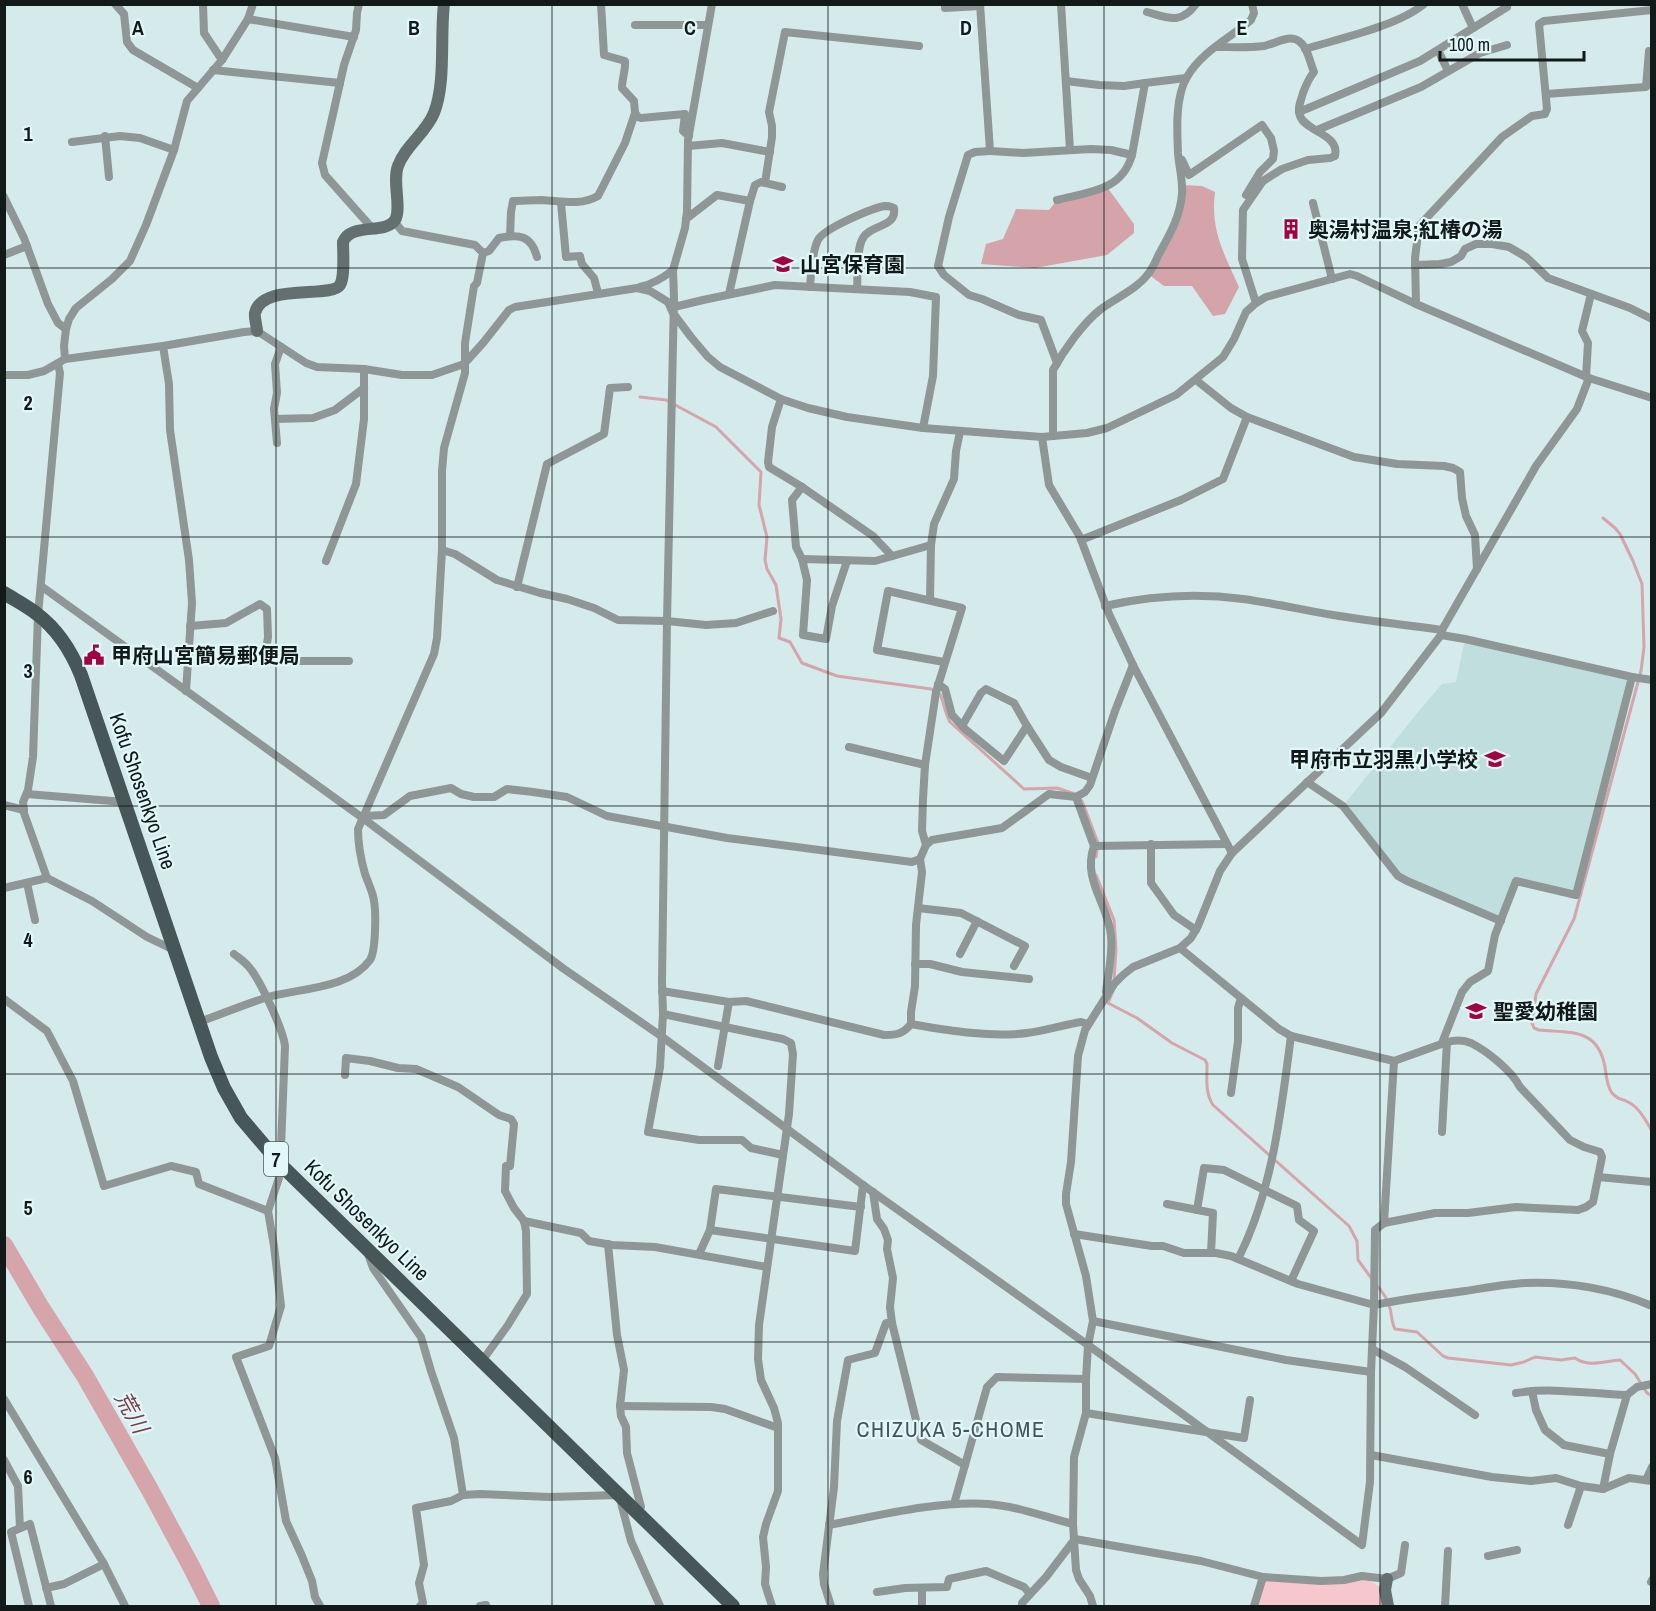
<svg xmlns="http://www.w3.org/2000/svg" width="1656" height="1611" viewBox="0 0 1656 1611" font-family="'Archivo Narrow','Noto Sans JP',sans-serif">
<rect width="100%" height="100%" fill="#d5eaea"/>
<polygon fill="#c0dede" points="1465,639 1632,677 1576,895 1516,882 1501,921 1398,876 1343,806 1418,712 1442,684 1456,682"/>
<polygon fill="#f7c7ce" points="1362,1576 1385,1590 1388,1606 1254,1606 1263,1577 1321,1581"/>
<g fill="#d5a3aa">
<path d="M1182 185 1202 186 1215 192C1210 229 1224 254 1239 287L1225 314 1213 316 1192 286H1164L1148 274 1171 232Z"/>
<polygon points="1107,187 1134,224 1134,233 1107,255 1035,268 981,264 986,244 1003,239 1016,209 1049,210 1057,200"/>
</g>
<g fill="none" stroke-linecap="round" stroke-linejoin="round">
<g stroke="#d6a4ab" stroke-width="3">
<path d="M640 397 666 400 716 427 761 472 759 505 767 537 765 560 767 569 776 585 781 619 779 638 790 642 802 663 837 676 931 689 940 694C944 703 945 713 950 722L1024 789 1057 788 1075 794"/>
<path d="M1603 518 1615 528 1620 534 1633 561 1642 584 1644 647 1641 671 1574 919 1536 994 1532 1023 1534 1028 1539 1030C1571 1033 1598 1028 1605 1067 1606 1075 1607 1087 1612 1093 1619 1101 1621 1098 1628 1102 1639 1107 1646 1121 1652 1131"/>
<polyline points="1080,799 1082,801 1098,843 1096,857"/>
<polyline points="1096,875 1114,920 1116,949 1114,981"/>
<path d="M1113 991 1108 1003 1137 1018 1172 1043 1205 1060 1207 1064C1207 1078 1205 1093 1213 1105L1349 1226 1357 1241 1358 1260 1372 1279"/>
<path d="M1376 1284C1381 1291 1387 1297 1389 1305 1392 1313 1391 1322 1395 1329L1417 1332 1443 1356 1448 1358 1511 1365 1524 1362 1535 1357 1561 1360 1575 1358C1589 1368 1605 1361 1620 1360L1635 1374 1647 1393 1652 1396"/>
</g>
<polyline stroke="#d6a4ab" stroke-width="18" points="4,1245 41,1308 85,1376 150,1490 192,1568 211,1606"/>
<g stroke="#8e9696" stroke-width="8">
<polyline points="115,4 124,14 127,42 133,50 198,88"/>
<polyline points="203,4 204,33 222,60"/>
<polyline points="359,4 357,13 356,30 344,65 322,163 325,175 372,228"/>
<path d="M601 4 604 55 625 61C626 70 622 78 622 88L634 101 635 113 638 117 641 118 685 114 683 131 689 136"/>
<polyline points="712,4 688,140 687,212 685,228 673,270 674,298 667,621 662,982 663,1014 660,1067 648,1132 699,1140 742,1140 751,1148 783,1155"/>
<polyline points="945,4 945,8 980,6"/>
<polyline points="980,4 990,151 1023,153 1091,149 1111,150 1132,155 1145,83 1186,78"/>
<polyline points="1061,4 1070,150"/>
<polyline points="1462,4 1473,28"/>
<path d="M1147 12C1168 18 1181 25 1196 4"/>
<polyline points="248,19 354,37"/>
<polyline points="635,25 708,25"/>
<path d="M1216 47C1232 47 1248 48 1264 46 1275 44 1290 33 1300 42 1308 48 1310 63 1314 72 1309 78 1306 85 1303 93 1301 100 1297 108 1300 116 1306 132 1340 134 1335 156L1330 158 1308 160 1282 169 1263 181 1243 210 1242 259 1256 303"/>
<path d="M1305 49C1338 39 1398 26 1424 4"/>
<polyline points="1438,50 1448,71"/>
<polyline points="213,70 340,83"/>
<polyline points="1066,81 1099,85 1124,86 1145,83"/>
<polyline points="1546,94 1646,87 1649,51"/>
<polyline points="1299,112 1420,61 1507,7"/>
<polyline points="1317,130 1421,87 1480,53 1507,45"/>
<polyline points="105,136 109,177"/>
<polyline points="72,142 120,136 140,138 174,150"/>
<polyline points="688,146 722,143 770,152"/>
<polyline points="990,151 975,152 968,155 949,217 938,266 944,275 969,295 982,299 1019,315 1041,320 1057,363"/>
<polyline points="1182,160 1189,175 1262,125 1271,138 1274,151 1273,159 1260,172 1246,195"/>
<polyline points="765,183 772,137 772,126 769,112 785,32 919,46"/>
<polyline points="4,197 24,238 48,304 58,323 66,329"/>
<path d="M1057 200C1089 192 1122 191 1132 155"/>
<polyline points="561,203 566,257 580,256 582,264 594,278 598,293"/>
<polyline points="1313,203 1332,279"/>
<polyline points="686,219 717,195 750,201"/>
<path d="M510 236 511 212 513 201C522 201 532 200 542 200 562 201 580 206 598 196L625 143 635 113"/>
<path d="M483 253 489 251 499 238C519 234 531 235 537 257"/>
<polyline points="4,255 27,246"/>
<polyline points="1415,265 1440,264 1451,262 1461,256 1465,249 1476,244 1492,244 1509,247 1526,257 1548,278 1630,308 1652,319"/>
<path d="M640 287C653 284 663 278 673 270"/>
<path d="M810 287C811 274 812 251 818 240 823 229 872 208 885 206 890 206 889 206 894 208 897 228 871 224 863 238 856 249 858 276 857 289"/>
<polyline points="729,294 750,201 755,185 761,182 782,187"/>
<polyline points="1416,304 1415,258 1419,226 1502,137 1532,116 1545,114 1547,109 1539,24 1544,21 1652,10"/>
<polyline points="674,307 703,300 775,285 910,292 936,297 933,376 923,428"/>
<polyline points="163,346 169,384 170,430 189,560 192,603 186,691"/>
<polyline points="65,359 64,346 66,329 69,319 76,308 112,279 130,261 146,225 174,150 187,101 222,60 248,19 253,4"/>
<polyline points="4,375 28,375 44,371 65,359 163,346 244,332 257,331 306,363 317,367 364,369 402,375 432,375 464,364 483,343 509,310 515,307 637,288 650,291 668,302 673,313 691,337 708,357 720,367 781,399 808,408 847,417 923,428 1042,437 1087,433 1107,428 1176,395 1223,357 1234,339 1246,312 1256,303 1266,297 1350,274 1357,276 1416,304 1589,378 1652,398"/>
<polyline points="1586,377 1588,343 1582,331 1591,294"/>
<polyline points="1196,380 1231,408 1247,417 1354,457 1397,464 1444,466 1453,468 1460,472 1462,498 1466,516 1475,535 1477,569"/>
<polyline points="781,399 772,427 768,462 769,467 802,487 873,536 892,556"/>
<polyline points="275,419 313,418 335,410 364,388"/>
<path d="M1053 436V370C1064 350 1083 323 1101 309 1116 298 1137 289 1148 274 1153 268 1156 260 1159 254 1170 234 1180 217 1182 194 1183 180 1179 167 1178 153 1177 131 1175 97 1187 77 1201 52 1230 38 1251 20L1254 13 1252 4"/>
<polyline points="1042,437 1049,485 1080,537 1109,614 1133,665 1232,853"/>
<polyline points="277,443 274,409 277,393 275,364 281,347"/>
<polyline points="802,487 792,500 796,547 802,559 807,580 803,635 826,639 832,606 847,561"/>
<polyline points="1081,540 1181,500 1223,479 1247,417"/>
<polyline points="442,550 455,554 497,580 540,593 567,599 594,608 618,620 667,621 706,625 736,623 773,611"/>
<polyline points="802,559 875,561 931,545"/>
<polyline points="326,561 356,484 364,419 364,369"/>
<path d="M41 586 364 819 564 969 661 1036 863 1185 1088 1345 1362 1545 1370 1482 1371 1372 1374 1305C1404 1299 1434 1295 1465 1291 1485 1288 1505 1284 1525 1283 1567 1281 1613 1289 1652 1306"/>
<polyline points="517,587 547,464 604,434 610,388 628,387"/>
<polyline points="930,600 931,545 934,524 954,479 956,451 960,432"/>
<path d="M1105 606C1149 596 1198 593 1243 599 1273 603 1303 610 1333 615 1369 621 1406 625 1442 630"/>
<polyline points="190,626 226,623 260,604 267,609 268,637 265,656 270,661 349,661"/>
<polyline points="1441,635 1465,639 1632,677 1576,895 1516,881 1495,935 1488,971 1470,982 1462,992 1442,1043"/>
<polyline points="1632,677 1652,680"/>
<polyline points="938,684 945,689 952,715 965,729 1004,761 1027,726"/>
<polyline points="962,726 981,693 986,689 1014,703 1027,726 1049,760 1061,767 1092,778"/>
<polyline points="849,747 925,765"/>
<polyline points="1307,782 1343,806 1398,876 1407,881 1501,921"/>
<polyline points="27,794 124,802"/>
<polyline points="4,805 24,810"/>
<polyline points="365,816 384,815 410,796 451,788 461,794 474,797 494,797 507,789 533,792 567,797 607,816 727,838 912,862 920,859 926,845 932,840 1002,828 1049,794 1076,797"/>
<polyline points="1151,844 1151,883 1174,915 1196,930"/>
<polyline points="926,845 922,831 923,799 925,765 936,692 962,608 888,591 877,650 944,662"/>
<polyline points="1094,846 1076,797 1085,792 1090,785 1115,711 1133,665"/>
<polyline points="47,878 24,813 23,802 28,790 33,757 38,615 60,373 58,364"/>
<polyline points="27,883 35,920"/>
<polyline points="4,888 47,878 92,901 147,937 174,950"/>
<polyline points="918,908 961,913 1025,946 1014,966"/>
<path d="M1180 948 1279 1029 1291 1036 1394 1061 1447 1042C1455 1040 1464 1040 1471 1043 1487 1051 1512 1071 1520 1087L1570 1140 1584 1147 1600 1152 1602 1157 1593 1202 1586 1207 1578 1210 1516 1207 1468 1213H1435L1384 1223"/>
<path d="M234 954C239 958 245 962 249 967 260 980 283 1029 285 1046L281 1147 278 1162"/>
<polyline points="960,954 977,921"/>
<polyline points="915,964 930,964 962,972 1029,979"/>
<path d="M662 991 729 1002 746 1001 884 1035C897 1035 903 1034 911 1024 946 1030 991 1038 1027 1033 1045 1031 1063 1025 1081 1022L1088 1024"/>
<path d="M1106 992C1108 975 1113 953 1111 936 1108 903 1082 880 1094 846L1226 844"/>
<polyline points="4,999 47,1031 73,1081 104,1186 171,1166 196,1172 199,1184 268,1211"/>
<polyline points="663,1014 783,1039 791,1043 793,1054 789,1114 759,1325 758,1359 761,1380 774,1408 778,1423 778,1491 766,1524 763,1537 766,1567 765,1584 772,1606"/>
<path d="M199 1022C222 1014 245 1004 268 997 301 988 349 989 370 960 376 951 376 912 374 901 373 892 368 883 365 874 361 860 358 843 358 829L434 654 437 638 442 550V471L444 448 465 373V343L474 286 477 283 483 253 475 245 402 231 394 221"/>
<polyline points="911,1024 911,1012 915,986 916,925 922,872 920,859"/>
<polyline points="718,1066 729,1002"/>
<polyline points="345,1075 346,1058 370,1061 398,1068 416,1069 458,1087 499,1115 511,1119 514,1124 510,1166 506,1166 505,1191 514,1208 524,1221 526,1231 527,1294 508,1325 482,1361"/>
<polyline points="1231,1093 1238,1041 1238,1008 1241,998"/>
<polyline points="1442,1132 1447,1042"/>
<polyline points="281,1165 279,1178 268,1211 274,1246 281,1306 269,1346 236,1357 275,1458 286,1521 302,1556 312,1581 315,1597 320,1606"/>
<polyline points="1598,1177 1652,1182"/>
<polyline points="873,1192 877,1219 884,1229 888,1240 887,1249 893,1278 890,1307 892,1323 921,1440 965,1465"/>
<polyline points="1167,1204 1213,1213 1211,1253"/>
<polyline points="1197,1210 1204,1168 1224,1170 1297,1206 1299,1220 1314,1231 1291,1281"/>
<polyline points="524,1221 581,1233 589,1241 612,1245 655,1247 767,1267"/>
<polyline points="710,1230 855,1251 863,1185"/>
<polyline points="1074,1234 1152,1246 1163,1246 1184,1253 1216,1253 1231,1256 1298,1284 1374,1305 1375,1230 1384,1223 1394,1061"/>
<polyline points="608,1244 617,1335 624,1370 620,1406 621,1416 626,1427 627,1453 641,1507 637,1513"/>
<polyline points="368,1254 373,1268 421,1337 431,1371 454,1438 463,1495"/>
<polyline points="699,1254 710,1230 716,1189 861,1207"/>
<path d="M1238 1259C1273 1190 1281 1111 1291 1036"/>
<polyline points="1093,1321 1286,1360 1371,1372"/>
<polyline points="1372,1349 1405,1367 1475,1415"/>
<polyline points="1532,1391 1536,1410 1545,1430 1564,1445 1610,1454"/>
<path d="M1516 1393C1552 1387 1590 1394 1627 1395"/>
<polyline points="4,1399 104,1564 125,1606"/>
<polyline points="620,1406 711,1407 725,1409 778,1428"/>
<polyline points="1086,1413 1244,1438 1250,1400"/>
<polyline points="1371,1455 1492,1477 1531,1481 1556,1478 1581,1486 1603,1489 1629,1478 1652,1481"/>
<polyline points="4,1460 18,1486 20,1528"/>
<polyline points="1646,1480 1652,1467"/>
<polyline points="1603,1489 1610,1454 1627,1395 1637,1387 1652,1384"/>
<polyline points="954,1504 987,1387 997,1377 1086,1379"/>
<path d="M829 1525C881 1515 935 1501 988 1504 1017 1506 1045 1517 1073 1524"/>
<polyline points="1568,1525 1581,1486"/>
<polyline points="1075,1539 1201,1561 1263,1577 1321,1581 1344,1580 1362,1576 1387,1579 1401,1573 1405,1545"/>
<polyline points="1488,1556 1517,1550"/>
<polyline points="1651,1582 1652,1580"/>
<polyline points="46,1588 64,1584 104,1564"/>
<polyline points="877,1592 905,1588 947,1587 949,1579 986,1571 1024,1587 1030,1594"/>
<polyline points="29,1606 11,1532 30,1524 51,1606"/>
<polyline points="420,1606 423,1603 419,1583 424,1565 416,1508 451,1501 463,1495 480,1494 550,1497 619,1495 631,1541 660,1606"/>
<polyline points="480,1606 486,1605 486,1606"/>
<polyline points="831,1606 824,1584 823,1574 834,1487 837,1421 848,1360 875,1353 886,1323 892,1323"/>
<polyline points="922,1606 922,1588"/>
<polyline points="1022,1606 1022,1603 1046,1577 1075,1539"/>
<polyline points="1093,1606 1090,1596 1079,1579 1076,1570 1073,1524 1074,1457 1086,1413 1086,1379 1088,1345 1093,1321 1086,1276 1066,1204 1066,1194 1071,1162 1078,1056 1085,1030 1114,984 1123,975 1133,967 1180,948 1191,938 1198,926 1220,871 1232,853 1381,713 1441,635 1442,630 1536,466 1577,409 1589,378"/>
<polyline points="1254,1606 1263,1577"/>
<polyline points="1445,1606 1448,1551"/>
</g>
<g stroke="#647070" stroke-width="12">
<path d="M257 331C257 326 254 318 255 313 262 282 331 299 340 285 345 277 343 252 343 242 351 222 385 235 395 220 402 209 392 181 398 166 405 146 426 133 434 113 446 83 440 37 444 4"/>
<polyline points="1387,1579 1385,1590 1388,1606"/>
</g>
<path stroke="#475656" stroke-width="14" d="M4 593C15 600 27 606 37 614 57 629 72 653 81 675L211 1057 224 1088 241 1118 281 1165 733 1606"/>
</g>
<path fill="none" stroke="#121919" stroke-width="1.5" stroke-opacity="0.55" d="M276 4V1606M552 4V1606M828 4V1606M1104 4V1606M1380 4V1606M4 268H1652M4 537H1652M4 806H1652M4 1074H1652M4 1342H1652"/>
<defs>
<g id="building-bare" transform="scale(1.62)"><path d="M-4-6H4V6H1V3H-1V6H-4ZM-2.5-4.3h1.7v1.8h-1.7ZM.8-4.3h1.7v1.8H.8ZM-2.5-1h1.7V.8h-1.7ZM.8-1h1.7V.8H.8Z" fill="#a10441" stroke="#e2f7f7" stroke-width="2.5" paint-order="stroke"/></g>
<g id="school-bare" transform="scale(1.62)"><path d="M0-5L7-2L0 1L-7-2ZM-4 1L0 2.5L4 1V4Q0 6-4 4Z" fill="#a10441" stroke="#e2f7f7" stroke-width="2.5" paint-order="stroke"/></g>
<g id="civic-bare" transform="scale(1.62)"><path d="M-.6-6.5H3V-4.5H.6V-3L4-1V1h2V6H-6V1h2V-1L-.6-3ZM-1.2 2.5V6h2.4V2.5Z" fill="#a10441" stroke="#e2f7f7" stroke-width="2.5" paint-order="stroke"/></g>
</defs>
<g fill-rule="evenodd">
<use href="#building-bare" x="1291" y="229"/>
<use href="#school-bare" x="783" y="264"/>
<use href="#civic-bare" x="94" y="655"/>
<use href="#school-bare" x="1495" y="759"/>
<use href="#school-bare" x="1476" y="1011"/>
</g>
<g text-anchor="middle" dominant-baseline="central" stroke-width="4.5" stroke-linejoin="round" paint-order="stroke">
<rect fill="#e2f7f7" stroke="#505c5c" stroke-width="1.5" x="264" y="1142" width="24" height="34" rx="4.5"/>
<g font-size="20" font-weight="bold" fill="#121919">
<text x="276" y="1159">7</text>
</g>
<g font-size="21" font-weight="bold" fill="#121919" stroke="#e2f7f7" text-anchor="start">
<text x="1308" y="229">奥湯村温泉;紅椿の湯</text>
<text x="800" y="264">山宮保育園</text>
<text x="111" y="655">甲府山宮簡易郵便局</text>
<text x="1478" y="759" text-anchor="end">甲府市立羽黒小学校</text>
<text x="1493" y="1011">聖愛幼稚園</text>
</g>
<g font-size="21" fill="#121919" stroke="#e2f7f7">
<text transform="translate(143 791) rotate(71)">Kofu Shosenkyo Line</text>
<text transform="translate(367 1220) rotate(44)">Kofu Shosenkyo Line</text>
</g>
<g font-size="22" font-style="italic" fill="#7c3c48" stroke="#e2f7f7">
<text transform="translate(132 1412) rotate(61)">荒川</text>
</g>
<g font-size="22" letter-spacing="1.5" fill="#435554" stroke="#e2f7f7">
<text x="951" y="1429">CHIZUKA 5-CHOME</text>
</g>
</g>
<g font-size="20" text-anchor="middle" font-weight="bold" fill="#121919" stroke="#e2f7f7" stroke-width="4.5" stroke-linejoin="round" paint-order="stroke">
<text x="138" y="35">A</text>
<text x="414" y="35">B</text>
<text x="690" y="35">C</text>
<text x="966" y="35">D</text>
<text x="1242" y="35">E</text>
<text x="28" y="141">1</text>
<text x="28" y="410">2</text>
<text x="28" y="678">3</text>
<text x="28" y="947">4</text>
<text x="28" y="1215">5</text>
<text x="28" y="1484">6</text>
</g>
<rect width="1656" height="1611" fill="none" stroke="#121919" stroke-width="12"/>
<path d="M1440 51v9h144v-9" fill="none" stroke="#121919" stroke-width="3"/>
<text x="1449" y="51" font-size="18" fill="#121919" stroke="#e2f7f7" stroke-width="4.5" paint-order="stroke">100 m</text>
</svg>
